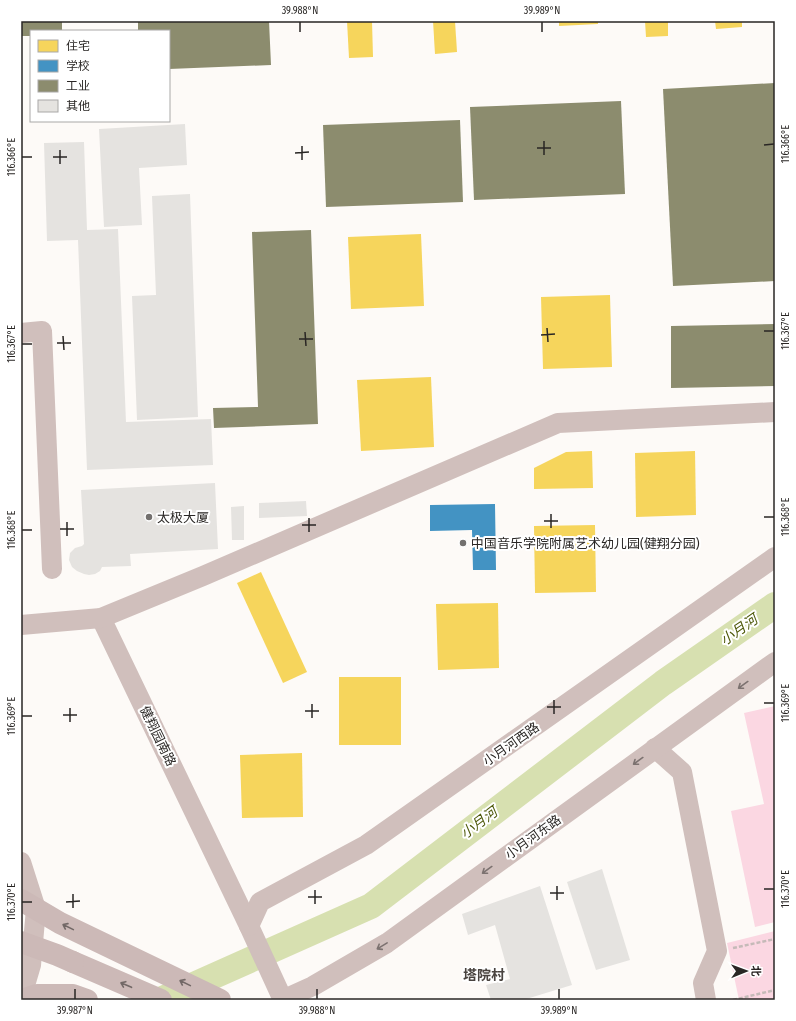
<svg xmlns="http://www.w3.org/2000/svg" width="796" height="1021" viewBox="0 0 796 1021" font-family="'Fira Sans Condensed','Noto Sans SC',sans-serif">
<rect width="100%" height="100%" fill="#fdfaf7"/>
<g fill="#fbd7e2">
<polygon points="775,706 775,922 755,927 731,811 764,804 744,713"/>
<polygon points="775,931 775,1000 739,1000 727,943"/>
</g>
<g fill="#f6d55c">
<polygon points="347,21 372,21 373,57 349,58"/>
<polygon points="433,21 455,21 457,52 435,54"/>
<polygon points="559,21 598,21 598,24 559,26"/>
<polygon points="645,21 668,21 668,36 646,37"/>
<polygon points="715,21 742,21 742,27 716,29"/>
<polygon points="421,234 424,306 351,309 348,237"/>
<polygon points="610,295 612,367 543,369 541,297"/>
<polygon points="431,377 434,447 361,451 357,380"/>
<polygon points="592,451 593,488 534,489 534,468 566,452"/>
<polygon points="695,451 696,515 636,517 635,453"/>
<polygon points="595,525 596,592 535,593 534,526"/>
<polygon points="261,572 307,672 283,683 237,583"/>
<polygon points="498,603 499,668 438,670 436,604"/>
<rect x="339" y="677" width="62" height="68"/>
<polygon points="302,753 303,817 242,818 240,755"/>
</g>
<polygon fill="#4393c3" points="495,504 496,570 473,570 472,530 430,531 430,505"/>
<g fill="#8c8c6e">
<polygon points="21,21 62,21 62,31 31,31 31,36 21,36"/>
<polygon points="138,21 269,21 271,65 169,69 169,31 138,31"/>
<polygon points="775,83 775,281 673,286 663,89"/>
<polygon points="621,101 625,194 474,200 470,107"/>
<polygon points="460,120 463,202 326,207 323,125"/>
<polygon points="311,230 318,424 214,428 213,408 258,407 252,232"/>
<polygon points="775,324 775,386 671,388 671,326"/>
</g>
<g fill="none" stroke-linecap="round" stroke-linejoin="round">
<polyline stroke="#d7e0b0" stroke-width="26" points="160,1000 371,906 663,683 775,605"/>
</g>
<g fill="#e5e3e0">
<polygon points="185,124 187,165 139,168 142,225 104,227 99,129"/>
<polygon points="84,142 87,230 118,229 126,422 211,419 213,465 87,470 78,240 47,241 44,143"/>
<polygon points="190,194 198,417 137,420 132,296 156,295 152,196"/>
<polygon points="215,483 218,549 130,554 131,566 102,567 100,571 95,574 89,575 84,574 77,571 72,567 69,560 70,553 75,548 82,546 84,544 81,490"/>
<polygon points="306,501 307,516 259,518 259,503"/>
<polygon points="244,506 244,540 232,540 231,507"/>
<polygon points="602,869 630,960 596,970 567,882"/>
<polygon points="540,886 572,985 523,1000 491,1000 486,985 510,979 495,925 468,935 462,914"/>
</g>
<g fill="none" stroke-linecap="round" stroke-linejoin="round">
<g stroke="#c5bab8" stroke-width="2.5" stroke-dasharray="4 2" stroke-linecap="butt">
<polyline points="733,948 775,939"/>
<polyline points="733,1000 775,990"/>
</g>
<g stroke="#d0bfbc" stroke-width="20">
<polyline points="21,333 42,331 52,569"/>
<polyline points="101,618 249,926 283,1000"/>
<polyline points="21,625 101,618 203,576 558,423 775,412"/>
<polyline points="655,748 682,772 717,951 703,983 706,1000"/>
<polyline points="21,862 36,909 31,965 21,999"/>
<polyline points="249,926 260,902 366,845 775,557"/>
<polyline points="282,1000 313,986 387,943 775,662"/>
</g>
<polyline stroke="#ccb9b7" stroke-width="22" points="73,962 161,1000"/>
<g stroke="#ccb9b7" stroke-width="22">
<polyline points="21,900 60,923 220,1000"/>
<polyline points="21,942 57,955 73,962"/>
<polyline points="22,1000 37,995 73,995 87,1000"/>
</g>
</g>
<defs><path id="oneway-shaft" d="M-6 0H5M1.5-3L5.5 0L1.5 3" fill="none" stroke-width="1.6" stroke-linecap="round" stroke-linejoin="round"/></defs>
<g stroke="#7c7270">
<use href="#oneway-shaft" transform="translate(743 685) rotate(144)"/>
<use href="#oneway-shaft" transform="translate(638 761) rotate(144)"/>
<use href="#oneway-shaft" transform="translate(487 870) rotate(144)"/>
<use href="#oneway-shaft" transform="translate(382 946) rotate(149)"/>
</g>
<g stroke="#726866">
<use href="#oneway-shaft" transform="translate(68 927) rotate(-154)"/>
<use href="#oneway-shaft" transform="translate(185 983) rotate(-154)"/>
<use href="#oneway-shaft" transform="translate(126 985) rotate(-157)"/>
</g>
<path fill="none" stroke="#292624" stroke-width="1.5" d="M300 22V32M542 22V32M544 141V155M764 145 774 144M302 146V160M537 148H551M60 150V164M295 153 309 152M22 157H32M53 157H67M547 328 548 342M764 331H774M305 332 306 346M541 335 555 334M63 336 64 350M299 339H313M57 343H71M22 344H32M551 514V528M764 517H774M309 518V532M544 521H558M67 522V536M302 525H316M60 529H74M22 530H32M554 700V714M764 703H774M312 704V718M547 707H561M70 708V722M305 711H319M63 715H77M22 716H32M557 886V900M764 889H774M315 890V904M550 893H564M73 894V908M308 897H322M22 902H32M66 902 80 901M75 989V999M317 989V999M559 989V999"/>
<g fill="#73706e" stroke="#fff" stroke-width="1.5">
<circle cx="149" cy="517" r="4"/>
<circle cx="463" cy="543" r="4"/>
</g>
<g text-anchor="middle" dominant-baseline="central" stroke-width="4" stroke-linejoin="round" paint-order="stroke">
<g font-size="13" fill="#292624" stroke="#fff" text-anchor="start">
<text x="157" y="517">太极大厦</text>
<text x="471" y="543">中国音乐学院附属艺术幼儿园(健翔分园)</text>
</g>
<g font-size="13" fill="#292624" stroke="#fff">
<text transform="translate(158 736) rotate(64)">健翔园南路</text>
<text transform="translate(511 744) rotate(-35)">小月河西路</text>
<text transform="translate(533 837) rotate(-36)">小月河东路</text>
</g>
<g font-size="14" font-style="italic" fill="#4d5809" stroke="#fff">
<text transform="translate(739 630) rotate(-35)">小月河</text>
<text transform="translate(479 823) rotate(-37)">小月河</text>
</g>
<g font-size="14" font-weight="bold" fill="#49433f" stroke="#fff">
<text x="484" y="975">塔院村</text>
</g>
</g>
<rect width="796" height="1021" fill="none" stroke="#ffffff" stroke-width="44"/>
<rect x="30" y="30" width="140" height="92" fill="#ffffff" stroke="#a9a8a7"/>
<rect x="38" y="40" width="20" height="12" fill="#f6d55c" stroke="#a9a8a7"/>
<text x="66" y="50" font-size="12" fill="#292624">住宅</text>
<rect x="38" y="60" width="20" height="12" fill="#4393c3" stroke="#a9a8a7"/>
<text x="66" y="70" font-size="12" fill="#292624">学校</text>
<rect x="38" y="80" width="20" height="12" fill="#8c8c6e" stroke="#a9a8a7"/>
<text x="66" y="90" font-size="12" fill="#292624">工业</text>
<rect x="38" y="100" width="20" height="12" fill="#e5e3e0" stroke="#a9a8a7"/>
<text x="66" y="110" font-size="12" fill="#292624">其他</text>
<g transform="translate(746 971) rotate(89)" stroke="#ffffff" stroke-width="3" paint-order="stroke">
<path d="M0-3L7 15L0 10L-7 15Z" fill="#292624"/>
<text y="-6" font-size="11" font-weight="bold" text-anchor="middle" fill="#292624">北</text>
</g>
<rect x="22" y="22" width="752" height="977" fill="none" stroke="#292624" stroke-width="1.5"/>
<g font-size="10" text-anchor="middle" fill="#292624">
<text x="300" y="14">39.988°N</text>
<text x="542" y="14">39.989°N</text>
<text transform="translate(785 144) rotate(-90)" y="4">116.366°E</text>
<text transform="translate(11 157) rotate(-90)" y="4">116.366°E</text>
<text transform="translate(785 331) rotate(-90)" y="4">116.367°E</text>
<text transform="translate(11 344) rotate(-90)" y="4">116.367°E</text>
<text transform="translate(785 517) rotate(-90)" y="4">116.368°E</text>
<text transform="translate(11 530) rotate(-90)" y="4">116.368°E</text>
<text transform="translate(785 703) rotate(-90)" y="4">116.369°E</text>
<text transform="translate(11 716) rotate(-90)" y="4">116.369°E</text>
<text transform="translate(785 889) rotate(-90)" y="4">116.370°E</text>
<text transform="translate(11 902) rotate(-90)" y="4">116.370°E</text>
<text x="75" y="1014">39.987°N</text>
<text x="317" y="1014">39.988°N</text>
<text x="559" y="1014">39.989°N</text>
</g>
</svg>
